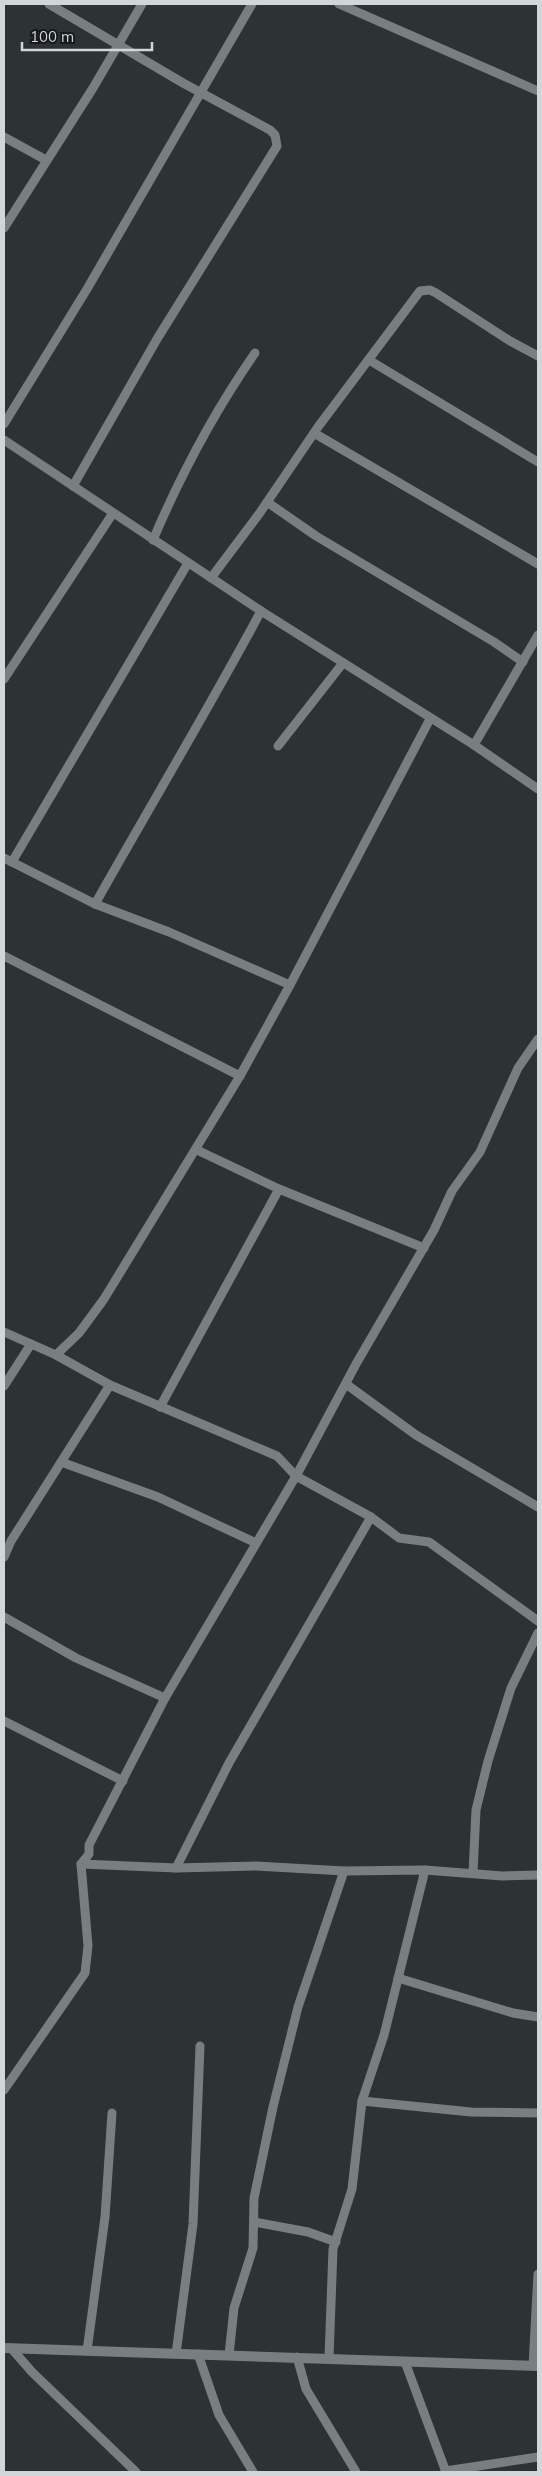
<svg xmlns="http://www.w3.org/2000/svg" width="542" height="2476" viewBox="0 0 542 2476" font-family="Mulish,sans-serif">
<rect width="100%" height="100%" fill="#2d3233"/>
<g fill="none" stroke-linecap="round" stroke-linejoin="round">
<g stroke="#797e7f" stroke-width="9">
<polyline points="49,4 183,83 270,130 275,135 277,146 157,339 73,486"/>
<polyline points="339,4 538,91"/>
<polyline points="4,137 46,160"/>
<polyline points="4,228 93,88 142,4"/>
<polyline points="369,360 538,462"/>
<polyline points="4,424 87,289 252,4"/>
<polyline points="314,433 538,564"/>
<polyline points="4,440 261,611 474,745 538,789"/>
<polyline points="267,502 316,536 494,642 523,662"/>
<path d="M153 540C181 474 214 412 255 353"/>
<polyline points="211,578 259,514 318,427 420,291 430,290 436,293 510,341 538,356"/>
<polyline points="4,679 113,513"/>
<polyline points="474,745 538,635"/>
<polyline points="278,746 343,663"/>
<polyline points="4,858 95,904 169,932 290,985 240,1076 104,1299 79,1333 56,1355"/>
<polyline points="12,862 188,563"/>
<path d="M95 904C150 806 208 710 261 611"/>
<polyline points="4,956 240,1076"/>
<polyline points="290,985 430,719"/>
<polyline points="197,1150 279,1189 424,1248"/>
<polyline points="4,1332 56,1355 110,1385 277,1456 296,1476 371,1517 399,1538 429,1542 538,1621"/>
<polyline points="346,1384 416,1435 538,1507"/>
<polyline points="4,1386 31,1344"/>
<polyline points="160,1407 279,1189"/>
<polyline points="61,1462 158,1497 256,1543"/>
<polyline points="4,1557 11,1541 110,1385"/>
<polyline points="4,1617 76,1658 165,1698"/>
<polyline points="4,1721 123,1781"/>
<polyline points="81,1864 176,1868 256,1866 344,1871 425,1870 502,1876 538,1875"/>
<polyline points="176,1868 229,1763 371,1517"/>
<polyline points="473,1873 476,1810 488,1761 511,1688 538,1633"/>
<polyline points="398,1978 513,2013 538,2017"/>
<polyline points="4,2090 85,1973 88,1946 81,1864 89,1854 89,1845 165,1698 296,1476 356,1364 434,1230 452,1191 480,1152 518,1068 538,1039"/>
<polyline points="362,2101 471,2112 538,2113"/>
<polyline points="254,2222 308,2232 336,2242"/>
<polyline points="11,2348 32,2372 136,2472"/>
<polyline points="87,2351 105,2217 112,2113"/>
<polyline points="176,2354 193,2224 200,2046"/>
<polyline points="198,2354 219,2415 253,2472"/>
<polyline points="229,2355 234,2308 253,2248 254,2198 273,2107 298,2007 344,1871"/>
<polyline points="297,2357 306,2389 356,2472"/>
<polyline points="329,2358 333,2249 352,2189 362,2101 384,2035 425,1870"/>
<polyline points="405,2362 446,2472"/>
<polyline points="533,2366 538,2274"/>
<polyline points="445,2471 538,2457"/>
</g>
<polyline stroke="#797e7f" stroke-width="10" points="4,2348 538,2366"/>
</g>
<rect width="542" height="2476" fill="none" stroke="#d3d6d6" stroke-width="10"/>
<path d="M22 42v8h130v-8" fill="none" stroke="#d3d6d6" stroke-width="2.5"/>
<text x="30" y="42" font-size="15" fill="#d3d6d6" stroke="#171a1a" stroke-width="4" paint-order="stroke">100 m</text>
</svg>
